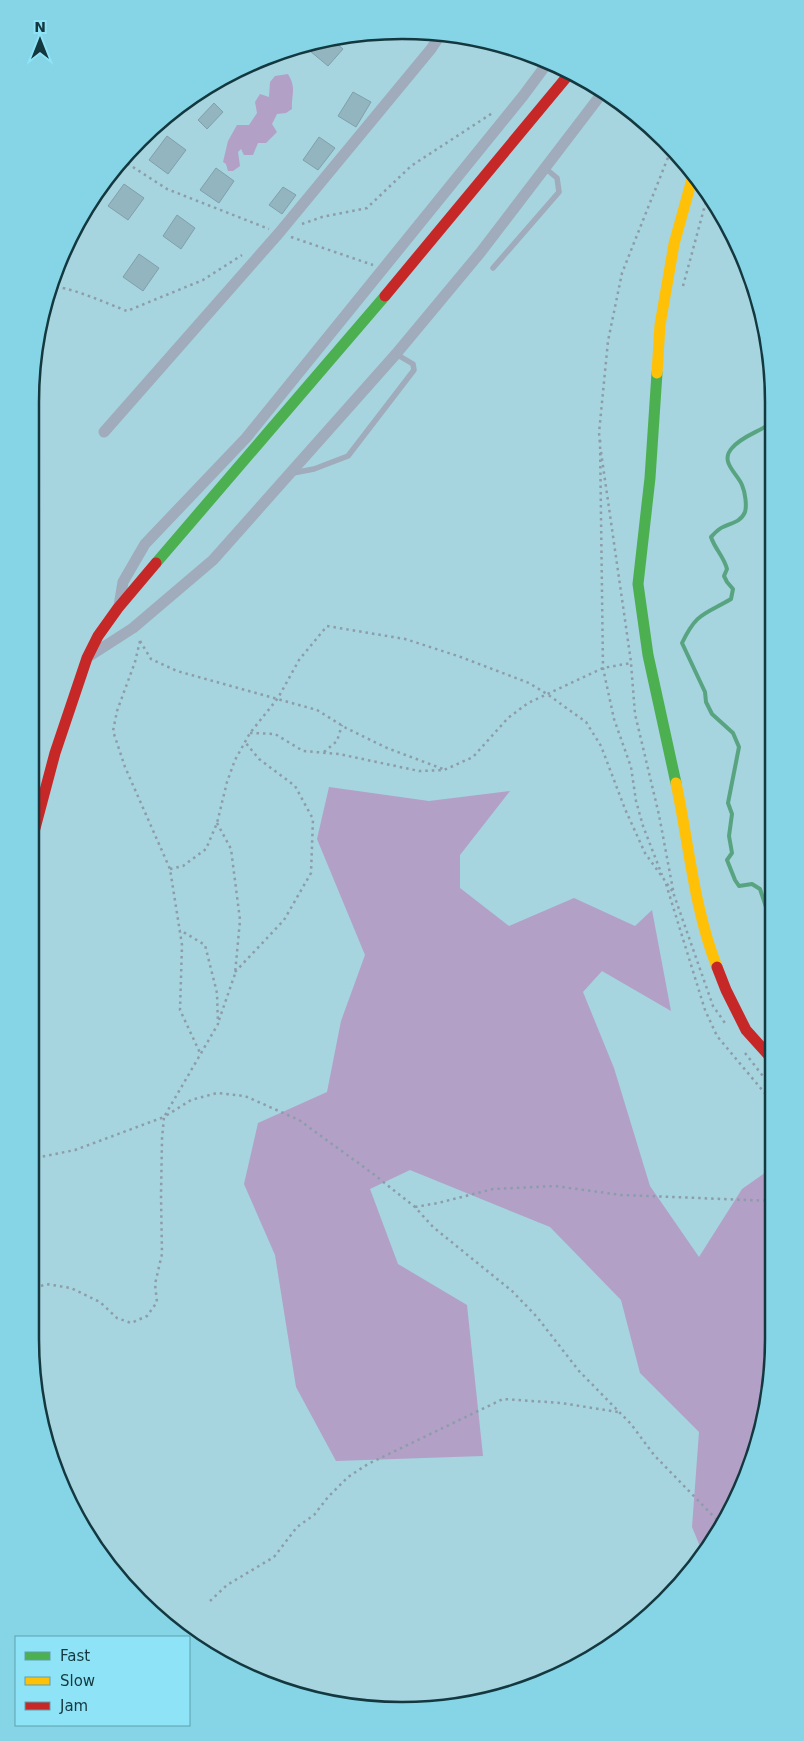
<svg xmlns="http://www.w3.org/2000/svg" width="804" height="1741" viewBox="0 0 804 1741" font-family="'DejaVu Sans',sans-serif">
<rect width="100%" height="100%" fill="#a6d4df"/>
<g fill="#b3a0c6">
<path d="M288 74C297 89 291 94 292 109L286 113 277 114 272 124 277 132 266 143H258L253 155H244L241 149 238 152 240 166 233 171H228L226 164 223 162 228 141 237 125H249L257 113 255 102 260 94 269 97 270 82 275 76Z"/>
<polygon points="329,787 429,801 510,791 460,855 460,888 509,926 574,898 635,926 652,910 671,1011 602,971 583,992 614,1068 650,1186 699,1257 742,1189 773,1167 774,1339 767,1412 746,1481 702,1551 692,1527 699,1432 640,1373 621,1300 550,1227 410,1170 370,1189 398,1264 467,1305 483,1456 336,1461 296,1387 275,1255 244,1184 258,1123 327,1092 341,1021 365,955 317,839"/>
</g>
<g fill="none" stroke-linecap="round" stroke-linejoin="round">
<path stroke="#58a481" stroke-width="4" d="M771 423C759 432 742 436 732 448 719 462 738 474 742 485 745 492 747 505 745 512 741 522 731 523 723 527 718 529 714 534 711 537 715 549 724 557 727 569L724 576 727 582 733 589 731 599C704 615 697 612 682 643L705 692 706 702 712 714 733 733 739 747 728 803 732 814 729 836 732 853 727 860 735 880 739 886 752 884 760 889 770 919 769 936 773 940"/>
</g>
<g fill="#93b5c0" stroke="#7fa0ac">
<polygon points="329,37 343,49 328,66 310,51 320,40"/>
<polygon points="353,92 371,102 356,127 338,116"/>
<polygon points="214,103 223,112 207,129 198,120"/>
<polygon points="167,136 186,150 168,174 149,160"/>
<polygon points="319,137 335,148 318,170 303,160"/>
<polygon points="216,168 234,181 219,203 200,190"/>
<polygon points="124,184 144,198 128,220 108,206"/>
<polygon points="283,187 296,195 282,214 269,205"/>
<polygon points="177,215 195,228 181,249 163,236"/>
<polygon points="139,254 159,268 143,291 123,277"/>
</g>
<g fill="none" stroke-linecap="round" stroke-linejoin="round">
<g stroke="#8c9da9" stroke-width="2.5" stroke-dasharray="2.5 4" stroke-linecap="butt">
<polyline points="122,160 167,189 269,229"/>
<polyline points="302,224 322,217 367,208 411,166 494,112"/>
<polyline points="291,237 373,265"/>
<polyline points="683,286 708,194"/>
<path d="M50 287C64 284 111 305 127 311L203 280 242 255"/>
<polyline points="600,440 603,668 614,719 631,767 636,801 643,826 662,875"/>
<polyline points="600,442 599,433 608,341 622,273 671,150"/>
<polyline points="601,452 631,662"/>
<polyline points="140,641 135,662 117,711 113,731 125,767 170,869 182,945 180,1010 201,1055"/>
<polyline points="140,641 151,659 177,671 317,710 346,728 387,748 443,769"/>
<polyline points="250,733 275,734 303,751 339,754 419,771 444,770 473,757 508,718 528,703 603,668 631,663 635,714 659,815 674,895 713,1006 725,1023"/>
<polyline points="324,752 337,741 342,725"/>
<polyline points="217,823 231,849 240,920 235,974 219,1020"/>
<polyline points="170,869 183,866 206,849 217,823 227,782 235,760 250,733 278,698 299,660 327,626 405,639 458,656 529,683 547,694 586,722 601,746 625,809 645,853 673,892"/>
<polyline points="666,884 705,1010 717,1036 773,1103"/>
<polyline points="235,972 284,920 311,873 313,819 295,786 259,759 245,742"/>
<polyline points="745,1053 773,1089"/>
<polyline points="30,1159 75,1150 164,1117 218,1024 217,993 205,945 180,930"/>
<polyline points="415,1207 438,1203 493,1189 555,1186 621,1195 774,1201"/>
<polyline points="30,1292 31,1290 46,1284 71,1288 100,1302 117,1318 131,1323 147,1316 157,1302 155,1284 162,1254 161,1195 162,1139 164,1117 191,1100 217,1093 245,1096 299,1120 372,1173 415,1207 433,1227 512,1291 537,1317 579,1371 631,1424 654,1455 720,1523"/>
<polyline points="30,1315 34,1336 30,1342"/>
<polyline points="210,1601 227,1585 274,1557 297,1527 314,1515 328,1497 348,1477 368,1464 503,1399 561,1403 618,1412"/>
</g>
<g stroke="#a0abbc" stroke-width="5.5">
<polyline points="493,268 559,192 557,178 545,168"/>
<polyline points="293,473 314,469 348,456 414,370 413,364 396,354"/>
</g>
<g stroke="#a0abbc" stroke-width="11">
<polyline points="104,432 279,233 431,49 441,34"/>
<polyline points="119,606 123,582 145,544 246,438 523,96 549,61"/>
<polyline points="88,657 133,628 213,560 396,354 480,253 603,92"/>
</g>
<g stroke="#4caf50" stroke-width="11">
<polyline points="657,373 650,478 638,584 648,655 676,783"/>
<polyline points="156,563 385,296"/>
</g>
<g stroke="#ffc107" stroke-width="11">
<polyline points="657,373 660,325 674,244 694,172"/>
<path d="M676 783C689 844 694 909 717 967"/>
</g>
<g stroke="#c62828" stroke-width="11">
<polyline points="385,296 570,73"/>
<polyline points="30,847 55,753 87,658 98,636 118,608 156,563"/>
<polyline points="717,967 726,990 746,1030 773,1060"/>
</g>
</g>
<path d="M0 0H804V1741H0ZM402 39H402A363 363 0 0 1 765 402V1339A363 363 0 0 1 402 1702H402A363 363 0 0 1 39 1339V402A363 363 0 0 1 402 39Z" fill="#85d5e7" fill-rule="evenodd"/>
<path fill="none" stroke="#14383f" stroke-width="2.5" d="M402 39H402A363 363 0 0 1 765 402V1339A363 363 0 0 1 402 1702H402A363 363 0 0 1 39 1339V402A363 363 0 0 1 402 39Z"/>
<rect x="15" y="1636" width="175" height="90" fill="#8fe3f6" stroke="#5e9fad"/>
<rect x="25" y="1652" width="25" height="8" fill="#4caf50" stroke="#5e9fad"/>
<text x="60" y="1661" font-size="15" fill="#14383f">Fast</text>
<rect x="25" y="1677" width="25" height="8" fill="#ffc107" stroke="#5e9fad"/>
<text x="60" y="1686" font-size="15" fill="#14383f">Slow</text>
<rect x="25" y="1702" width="25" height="8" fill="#c62828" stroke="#5e9fad"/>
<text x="60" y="1711" font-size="15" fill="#14383f">Jam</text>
<g transform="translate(40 40)" stroke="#8fe3f6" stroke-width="4" paint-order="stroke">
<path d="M0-4L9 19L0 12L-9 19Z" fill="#14383f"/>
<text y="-8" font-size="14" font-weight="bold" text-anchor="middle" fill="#14383f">N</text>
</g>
</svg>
